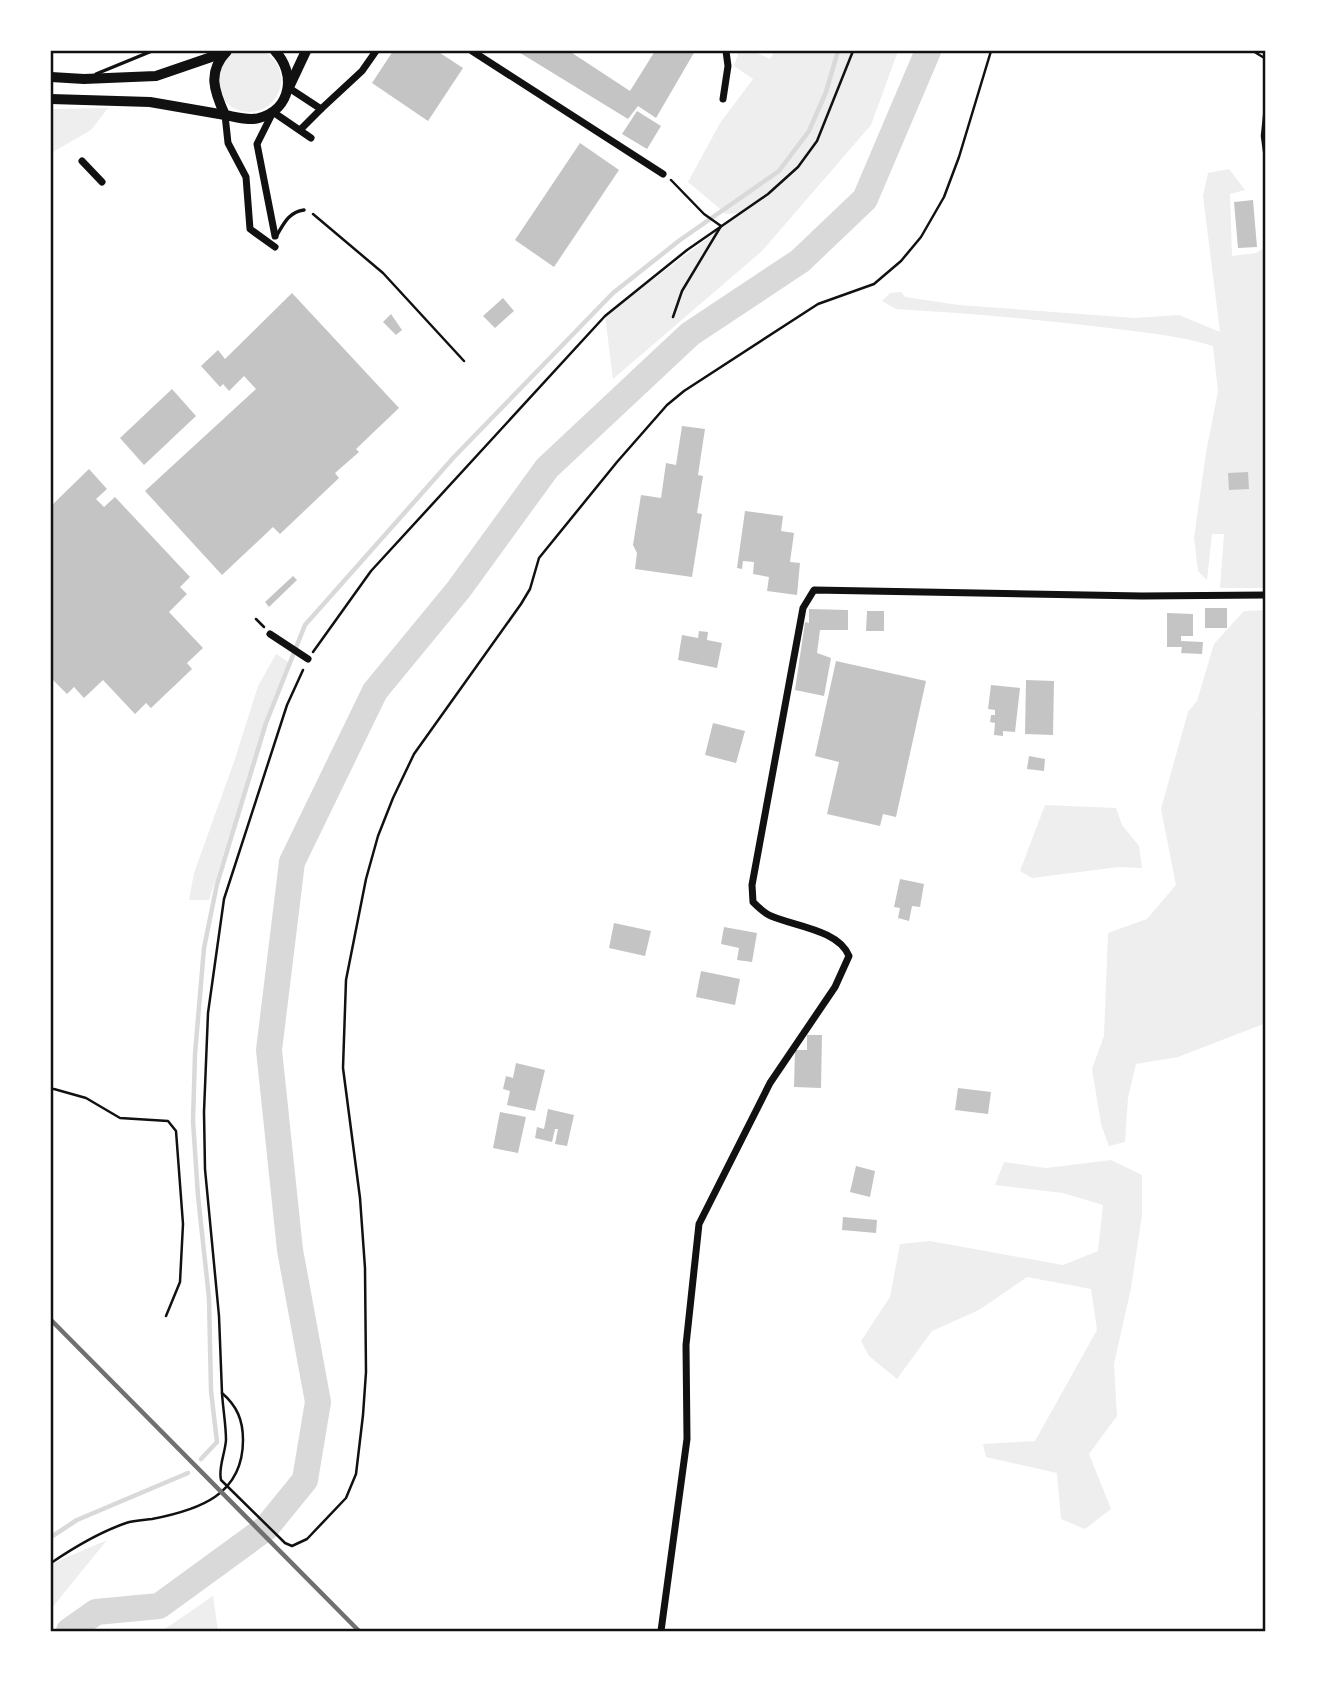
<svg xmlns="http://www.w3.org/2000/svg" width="1317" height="1682" viewBox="0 0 1317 1682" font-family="Arial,sans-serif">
<rect width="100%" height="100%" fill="#fff"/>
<g fill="#eee">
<circle cx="249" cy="80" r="32"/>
<polygon points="732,51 753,51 770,59 775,51 898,51 871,125 762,251 613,379 605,316 741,213 726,214 688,182 720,123 753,79 734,66 738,54"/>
<polygon points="108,108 91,130 51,153 51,109"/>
<path d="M1229 169 1245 190 1230 194 1232 256 1256 253 1266 247V588H1220L1224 534H1212L1207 580 1198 571 1194 538 1206 453 1218 391 1213 346C1178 335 1138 332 1101 327 1033 319 965 313 896 309L882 301 890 293 901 292 905 297 959 305 1135 318 1179 315 1220 332 1203 196 1208 173Z"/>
<polygon points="1266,610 1266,716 1262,717 1266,732 1266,1023 1178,1057 1136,1064 1128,1098 1125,1142 1109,1146 1101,1124 1092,1069 1104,1036 1108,933 1147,919 1176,885 1161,809 1188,712 1197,701 1214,644 1244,611"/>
<polygon points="276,654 290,663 256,752 209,900 189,900 194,873 235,759 258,686"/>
<polygon points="1045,805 1116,808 1122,825 1139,846 1142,868 1119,867 1032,878 1020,871"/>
<polygon points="1111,1160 1142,1175 1142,1215 1131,1288 1114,1364 1117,1416 1089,1454 1111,1509 1085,1529 1061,1519 1057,1473 986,1457 983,1444 1035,1441 1097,1330 1091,1289 1027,1277 979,1310 932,1331 897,1379 869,1356 861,1341 890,1297 900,1244 930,1241 1063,1265 1098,1251 1103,1205 1063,1193 995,1185 1004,1162 1046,1168"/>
<polygon points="107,1540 51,1609 51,1564"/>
<polygon points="213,1596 218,1631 162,1631"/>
</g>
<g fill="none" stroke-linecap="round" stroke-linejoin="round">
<g stroke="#d9d9d9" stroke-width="4.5">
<polyline points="201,1459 217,1442 211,1391 209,1298 198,1196 193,1121 195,1054 204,948 217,884 266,723 305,625 454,457 613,293 680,240 779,171 809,131 826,92 838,51"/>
<polyline points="51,1537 77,1520 188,1473"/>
</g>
<polyline stroke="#d9d9d9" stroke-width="26" points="69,1631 96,1612 159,1606 266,1528 305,1480 318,1402 290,1250 269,1050 292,862 375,691 459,589 547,468 690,334 800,261 865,199 928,51"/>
</g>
<g fill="#c4c4c4">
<polygon points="393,51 437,51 463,68 428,121 372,83"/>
<polygon points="517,51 569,51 630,91 655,51 695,51 656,118 638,106 628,119"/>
<polygon points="637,111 661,126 647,149 622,134"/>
<polygon points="580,143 619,170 554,267 515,240"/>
<polygon points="1253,200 1257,247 1238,248 1234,202"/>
<polygon points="292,293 399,408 356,449 359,452 335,473 339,478 280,534 273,527 222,575 145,491 256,389 244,376 229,391 223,384 220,387 201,366 218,350 225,359"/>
<polygon points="503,298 514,311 495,328 483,316"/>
<polygon points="391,314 402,330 396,335 383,322"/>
<polygon points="172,389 196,416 144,465 120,438"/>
<polygon points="682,426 705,429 698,475 703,476 697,513 702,514 692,577 635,569 637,553 633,545 641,495 661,498 666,463 676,465"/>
<polygon points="89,469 107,489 96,499 104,507 115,497 190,577 180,587 187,594 169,612 203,648 187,663 192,669 151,708 146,703 135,714 103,680 84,698 74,687 67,694 51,678 51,506"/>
<polygon points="1248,472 1249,489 1229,490 1228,473"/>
<polygon points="745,511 783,516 781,531 794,533 790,562 800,563 797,595 767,591 769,577 753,574 754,562 743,561 742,569 737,568"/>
<polygon points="293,576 297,580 269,607 265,602"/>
<rect x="1205" y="608" width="22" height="20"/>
<polygon points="809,609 848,610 848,630 820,630 817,653 831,658 824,696 795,690 805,622 809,623"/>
<polygon points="867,611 884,611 884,631 866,631"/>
<polygon points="1167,613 1193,614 1193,636 1181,636 1181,641 1203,642 1202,654 1181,653 1182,647 1167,647"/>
<polygon points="699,631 708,632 707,640 722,643 717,668 678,660 682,635 698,638"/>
<polygon points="836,661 926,681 896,817 883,814 880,826 827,814 839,762 815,756"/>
<polygon points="1026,680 1054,681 1053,735 1025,734"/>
<polygon points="991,685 1020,688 1015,732 1003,731 1003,736 994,735 995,723 990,722 991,715 995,715 995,710 988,709"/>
<polygon points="713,723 745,731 736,763 705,755"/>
<polygon points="1029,756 1045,759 1044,771 1027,769"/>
<polygon points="900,879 924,884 920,907 912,906 909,921 898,918 900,908 894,907"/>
<polygon points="614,923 651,931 645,956 609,948"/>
<polygon points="724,927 757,933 752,962 737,960 739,948 721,944"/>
<polygon points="701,971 740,979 735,1005 696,997"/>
<polygon points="807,1035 822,1035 821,1088 794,1087 795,1050 807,1050"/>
<polygon points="516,1063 545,1070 535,1111 507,1105 510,1091 503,1089 506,1076 513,1078"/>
<polygon points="958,1088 991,1092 988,1114 955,1110"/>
<polygon points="548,1109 574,1115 567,1146 555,1144 558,1129 555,1129 552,1142 535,1138 537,1127 544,1129"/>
<polygon points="500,1112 526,1117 518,1153 493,1148"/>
<polygon points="856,1166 875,1171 870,1197 850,1192"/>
<polygon points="843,1217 877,1220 876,1233 842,1230"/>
</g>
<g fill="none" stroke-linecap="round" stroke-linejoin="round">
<g stroke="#111" stroke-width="2.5">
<polyline points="1253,51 1266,59"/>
<polyline points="1266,97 1262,136 1266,166"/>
<polyline points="671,180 704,214 721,226 682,291 673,317"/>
<polyline points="313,214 383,273 464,361"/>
<polyline points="1265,221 1266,216"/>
<polyline points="256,619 264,627"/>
<polyline points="313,652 371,571 605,316 687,250 768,194 798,167 817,141 853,51"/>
<polyline points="54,1089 86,1098 120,1118 168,1121 176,1131 183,1224 180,1282 166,1316"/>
<path d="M222 1393C223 1409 226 1425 226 1440 225 1454 218 1468 221 1480L285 1543 292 1546 307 1539 346 1498 356 1474 363 1415 366 1372 365 1268 360 1198 343 1068 346 980 366 879 378 836 393 798 414 754 521 604 530 589 539 558 617 462 667 405 684 391 818 304 874 284 901 261 921 237 944 197 959 157 991 51"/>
<path d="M51 1563C73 1548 100 1532 126 1523 134 1520 144 1520 152 1519 199 1510 243 1495 243 1440 243 1420 237 1406 222 1393L219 1316 205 1169 204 1112 208 1013 224 899 287 705 303 670"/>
</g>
<g stroke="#111" stroke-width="3.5">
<polyline points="96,74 152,51"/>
<path d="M277 235C284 223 289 212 304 210"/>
</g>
<g stroke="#111" stroke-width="7">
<polyline points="472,51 663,174"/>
<polyline points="289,88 321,109 362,71 376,51"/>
<polyline points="723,99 728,66 726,51"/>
<polyline points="225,115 228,143 246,177 250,229 275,247"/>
<polyline points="300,130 321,109"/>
<polyline points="82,161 102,182"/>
<polyline points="275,236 257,144 273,112 311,138"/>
<polyline points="270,634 308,659"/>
<path d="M661 1631 687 1439 686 1345 699 1224 770 1083 835 987 849 956C839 930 794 926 771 916 764 913 758 907 753 902L752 885 803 608 814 590 1142 596 1266 595"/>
</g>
<g stroke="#111" stroke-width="10">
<path d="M227 51C207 72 214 91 225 115 236 117 249 121 259 118 292 109 296 73 275 51"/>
<polyline points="51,77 84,79 156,76 226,52"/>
<polyline points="290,85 306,51"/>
<polyline points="51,99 150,102 225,115"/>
</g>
<polyline stroke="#707070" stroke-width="4.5" points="51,1320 359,1631"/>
</g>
<rect width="1317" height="1682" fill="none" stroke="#ffffff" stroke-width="105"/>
<rect x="52" y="52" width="1212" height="1578" fill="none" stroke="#111" stroke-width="2.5"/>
</svg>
